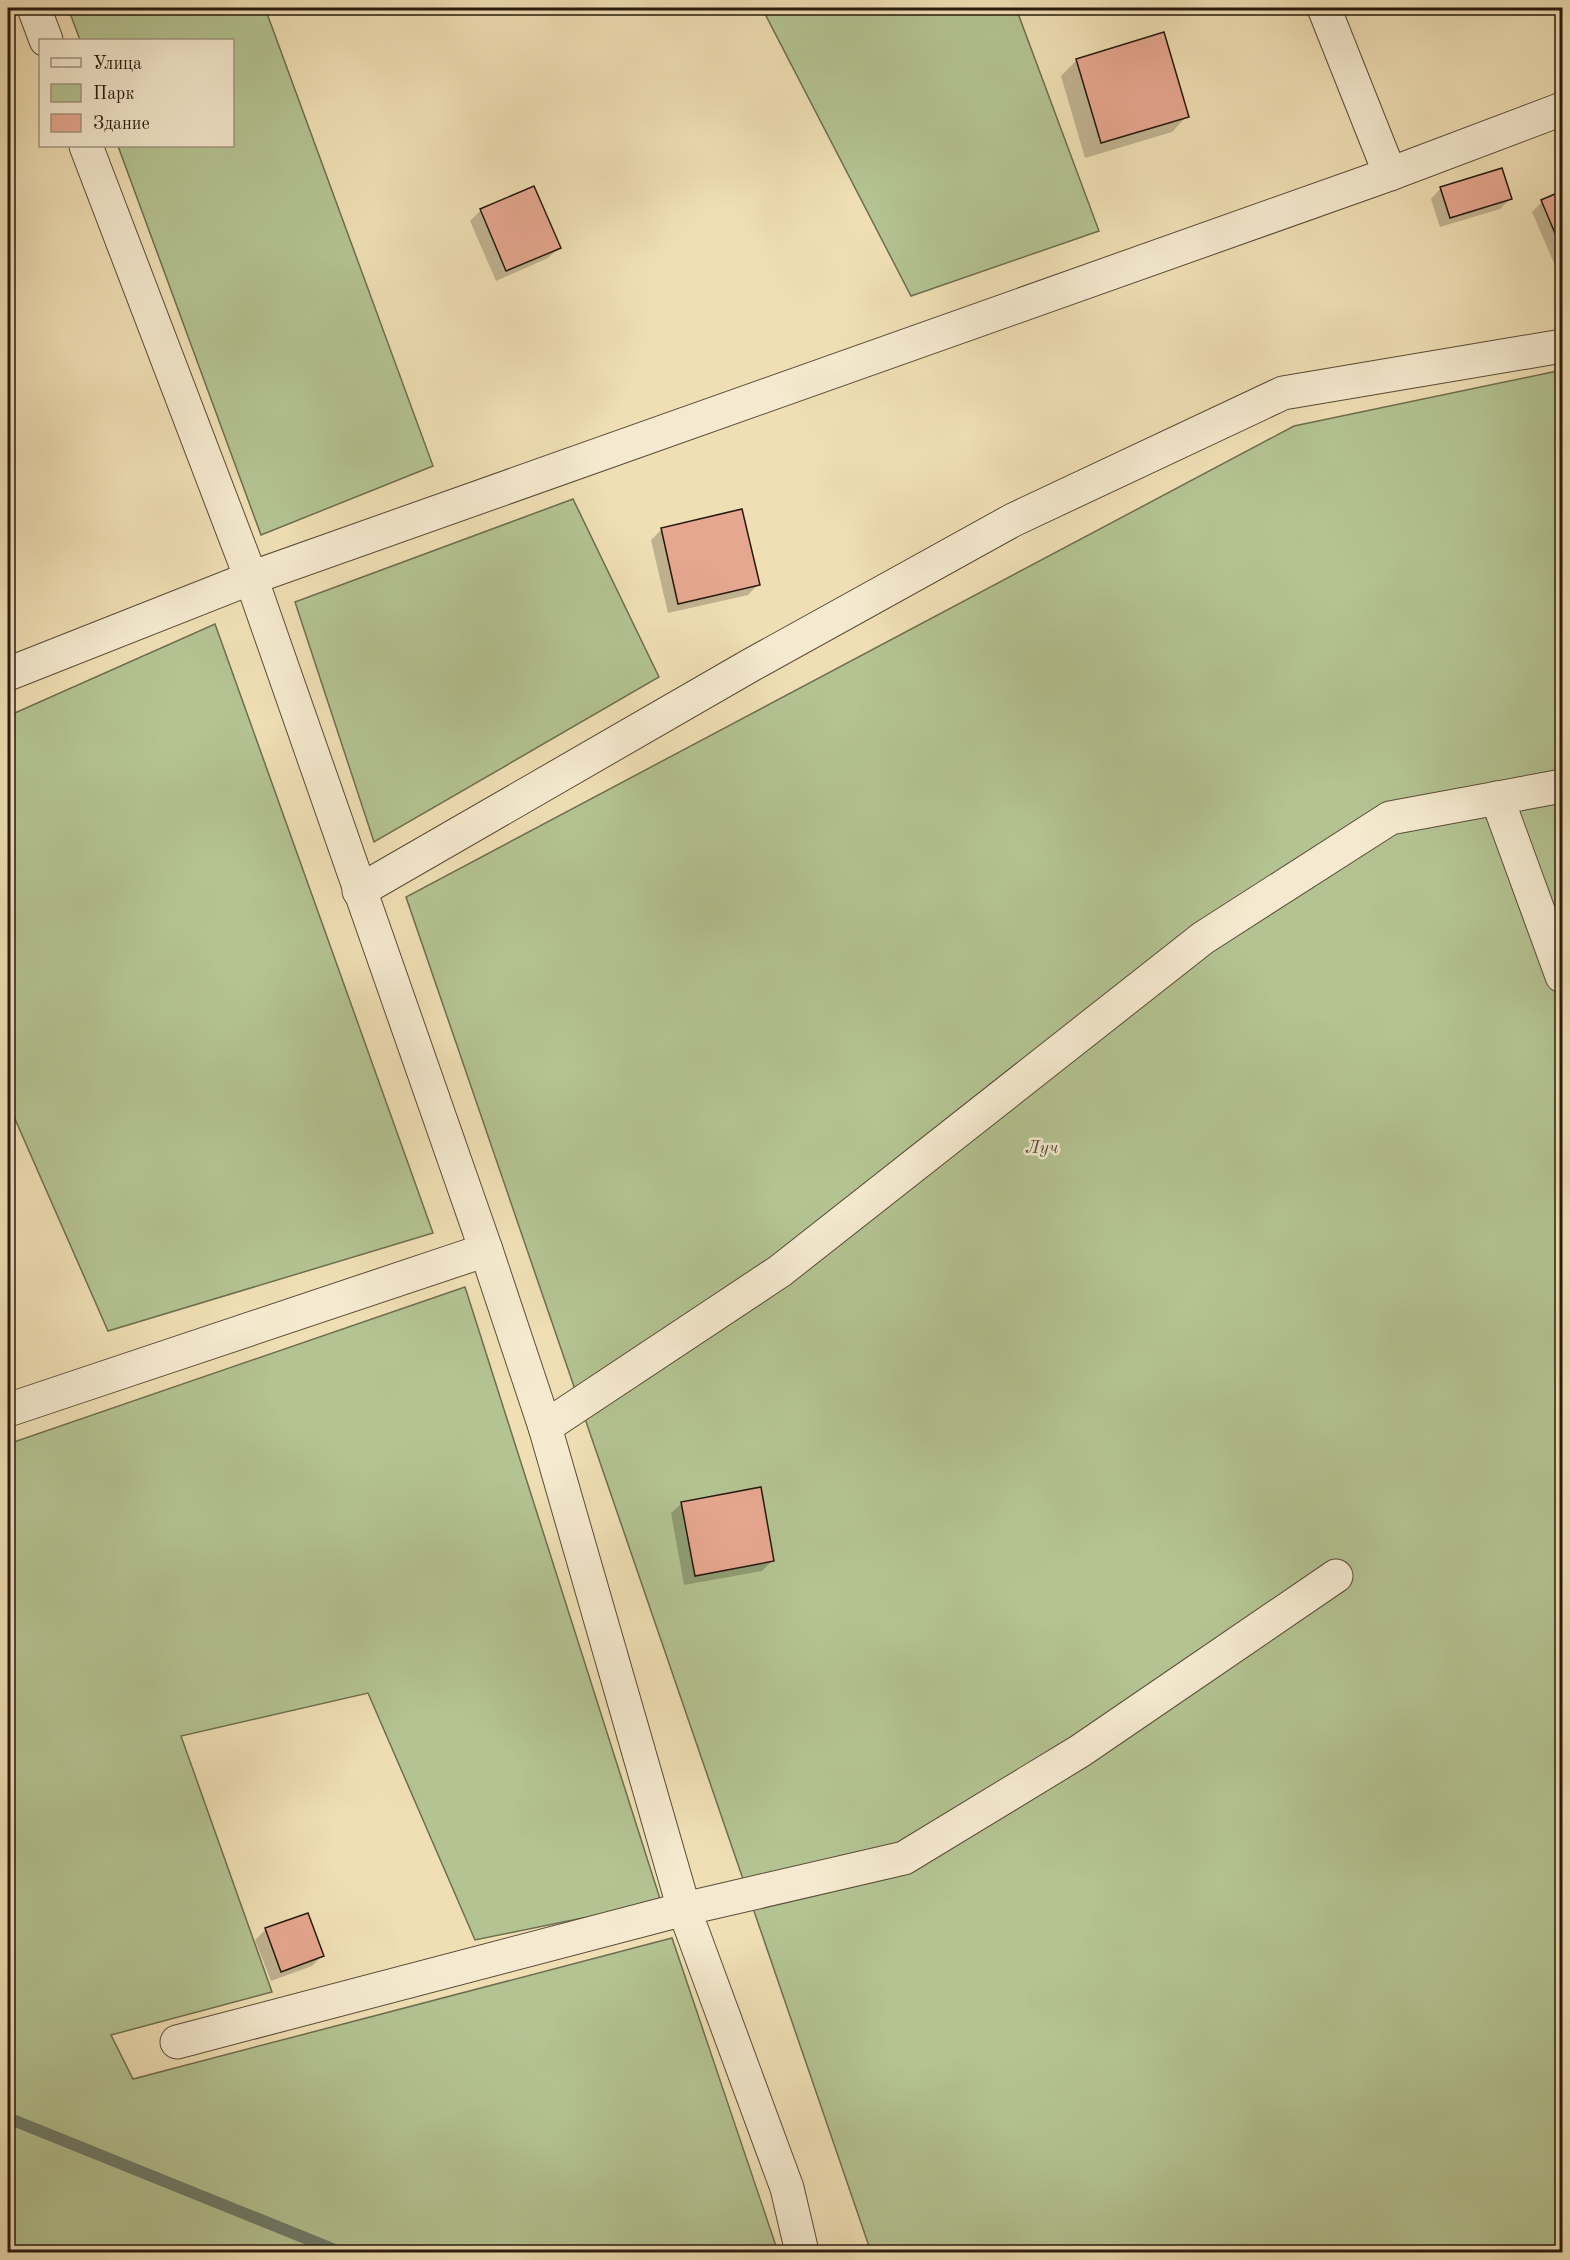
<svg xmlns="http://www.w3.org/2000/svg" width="1570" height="2260" viewBox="0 0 1570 2260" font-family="'Old Standard TT',serif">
<rect width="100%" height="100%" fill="#f0dfb5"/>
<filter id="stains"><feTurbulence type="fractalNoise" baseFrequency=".00333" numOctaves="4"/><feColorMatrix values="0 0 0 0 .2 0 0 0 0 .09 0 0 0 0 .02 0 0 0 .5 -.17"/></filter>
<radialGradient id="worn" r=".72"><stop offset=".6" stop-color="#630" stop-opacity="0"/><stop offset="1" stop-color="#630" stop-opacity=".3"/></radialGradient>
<g fill="#b4c392" stroke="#6e6e50" stroke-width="1.5">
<polygon points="68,8 265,8 433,466 261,535 118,146 232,146 232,40 80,40"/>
<polygon points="762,8 1016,8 1099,231 911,296"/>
<polygon points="1562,370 1562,2252 871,2252 406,897 1294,426"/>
<polygon points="573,499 659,677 374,842 295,602"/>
<polygon points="215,624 433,1233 108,1331 8,1103 8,716"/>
<polygon points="465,1287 661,1902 475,1940 368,1693 181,1736 272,1992 111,2035 133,2079 672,1938 778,2252 8,2252 8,1444"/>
</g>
<g fill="#0003">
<polygon points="1077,60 1187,116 1172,132 1085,158 1061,76"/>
<polygon points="1441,188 1510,199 1500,209 1440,227 1431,199"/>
<polygon points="1562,193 1562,268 1557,270 1532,212 1542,202"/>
<polygon points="481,210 559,248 548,258 496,281 470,221"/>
<polygon points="741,511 758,585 748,595 668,613 651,540 661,530"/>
<polygon points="682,1503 773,1560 762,1571 684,1585 671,1513"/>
<polygon points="266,1929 322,1956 312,1966 271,1981 255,1940"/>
</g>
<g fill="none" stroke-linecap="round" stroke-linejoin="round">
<polyline stroke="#6d7c6b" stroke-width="12" points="8,2118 340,2252"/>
</g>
<g fill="#e6a790" stroke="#271a0d" stroke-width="1.5">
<polygon points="1164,32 1189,117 1101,143 1076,59"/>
<polygon points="1502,168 1512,199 1450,218 1440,187"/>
<polygon points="534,186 561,248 506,271 480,209"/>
<polygon points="1562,191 1562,250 1541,200"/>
<polygon points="742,509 760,585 678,604 661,528"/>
<polygon points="761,1487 774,1561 695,1576 681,1502"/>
<polygon points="308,1913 324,1956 281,1972 265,1928"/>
</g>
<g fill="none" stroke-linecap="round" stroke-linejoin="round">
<g stroke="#594b37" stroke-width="35">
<g id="minor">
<polyline points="34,8 46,40"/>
<polyline points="1324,8 1390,174"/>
<polyline points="86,146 251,578 486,1250 545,1427 684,1909 787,2188 802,2252"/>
<polyline points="8,674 251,578 1390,174 1562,109"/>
<polyline points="1497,798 1562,976"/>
<polyline points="359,891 751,665 1013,520 1283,393 1562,346"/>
<polyline points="8,1410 486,1250"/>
<polyline points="545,1427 780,1271 1203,938 1390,818 1562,786"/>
<polyline points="177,2042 684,1909 904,1858 1080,1751 1336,1576"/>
</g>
</g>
<use href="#minor" stroke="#f5eacf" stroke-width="33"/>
</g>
<g text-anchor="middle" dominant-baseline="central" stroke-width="5" stroke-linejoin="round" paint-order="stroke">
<g font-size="18" font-style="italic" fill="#514d35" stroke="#f5eacf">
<text x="1042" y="1148">Луч</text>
</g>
</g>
<rect width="1570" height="2260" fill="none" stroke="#f0dfb5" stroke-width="30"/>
<rect x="9" y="9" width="1552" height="2242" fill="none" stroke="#271a0d" stroke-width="3"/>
<rect x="15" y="15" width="1540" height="2230" fill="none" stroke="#271a0d" stroke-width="1.5"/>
<rect x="39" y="39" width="195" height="108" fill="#f5eacf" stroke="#a39781" stroke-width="1.5"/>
<rect x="51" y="58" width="30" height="9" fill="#f5eacf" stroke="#a39781" stroke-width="1.5"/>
<text x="93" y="69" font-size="18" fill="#271a0d">Улица</text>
<rect x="51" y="84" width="30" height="18" fill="#b4c392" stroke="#a39781" stroke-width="1.5"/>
<text x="93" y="99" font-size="18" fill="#271a0d">Парк</text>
<rect x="51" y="114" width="30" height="18" fill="#e6a790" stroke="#a39781" stroke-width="1.5"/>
<text x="93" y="129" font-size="18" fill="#271a0d">Здание</text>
<rect width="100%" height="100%" filter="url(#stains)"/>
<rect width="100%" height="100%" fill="url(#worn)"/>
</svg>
